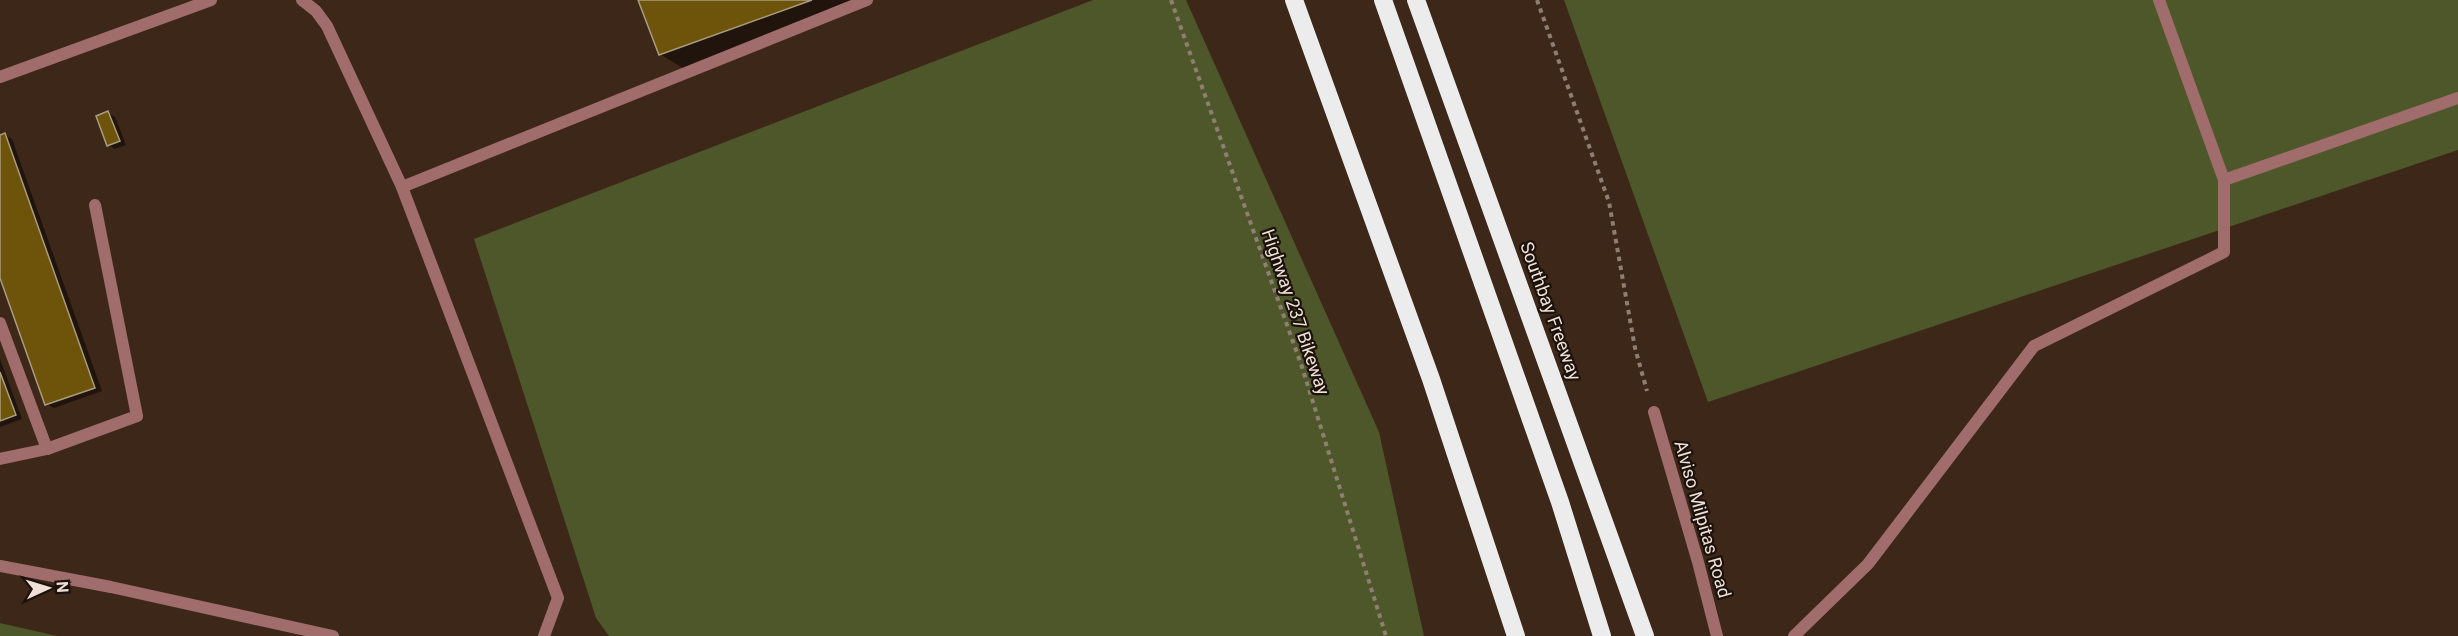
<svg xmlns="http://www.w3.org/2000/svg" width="2458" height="636" viewBox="0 0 2458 636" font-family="Roboto,sans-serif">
<rect width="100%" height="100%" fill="#3c2719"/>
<g fill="#4d5729">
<polygon points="1093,0 1186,0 1379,432 1424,636 609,636 596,618 474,239"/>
<polygon points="1564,0 2458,0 2458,150 1708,402"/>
<polygon points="0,623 57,636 0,636"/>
</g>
<g fill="#0007">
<polygon points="640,0 871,0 683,68 660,54"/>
<polygon points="108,113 115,117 126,145 115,149 108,145"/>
<polygon points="5,135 12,139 102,391 54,408 47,404 0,273 0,137"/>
<polygon points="0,359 22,419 0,427"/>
</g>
<g fill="#6e530a" stroke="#a89c81" stroke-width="1.5">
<polygon points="638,0 812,0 659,55"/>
<polygon points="108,111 120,141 107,146 96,116"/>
<polygon points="5,133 95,388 45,405 0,278 0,135"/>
<polygon points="0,372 16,415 0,421"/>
</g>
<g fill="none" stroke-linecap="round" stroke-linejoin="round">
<g stroke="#907e72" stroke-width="4" stroke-dasharray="4.5 4.5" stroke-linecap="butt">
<polyline points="1171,0 1302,367 1386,636"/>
<polyline points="1537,0 1609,202 1635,348 1647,391"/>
</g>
<g stroke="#a16c6c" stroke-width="12">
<polyline points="302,0 316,11 327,26 402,187 867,0"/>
<polyline points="2159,0 2224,180 2458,98"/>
<polyline points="0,77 211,0"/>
<polyline points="402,187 558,598 544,636"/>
<polyline points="0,323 47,449"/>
<polyline points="1654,412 1698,562 1717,636"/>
<polyline points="0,459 47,449 137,416 95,205"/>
<polyline points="0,566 111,587 333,636"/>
<polyline points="1794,636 1868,564 2034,346 2224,252 2224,180"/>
</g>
<g stroke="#ececec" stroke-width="18">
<polyline points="1294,0 1431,379 1516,636"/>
<polyline points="1383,0 1560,502 1602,636"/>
<polyline points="1416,0 1645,636"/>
</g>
</g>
<g text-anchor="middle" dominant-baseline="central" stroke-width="4.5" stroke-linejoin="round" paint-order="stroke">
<g font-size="18" fill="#efe0d7" stroke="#1c120c">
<text transform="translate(1551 311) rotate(70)">Southbay Freeway</text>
<text transform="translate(1296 312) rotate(71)">Highway 237 Bikeway</text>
<text transform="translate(1703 519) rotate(74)">Alviso Milpitas Road</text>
</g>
</g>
<g transform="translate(48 588) rotate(86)" stroke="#1c120c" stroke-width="4.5" paint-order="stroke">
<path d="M0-4.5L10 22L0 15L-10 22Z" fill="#efe0d7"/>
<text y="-9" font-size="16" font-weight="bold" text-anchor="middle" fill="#efe0d7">N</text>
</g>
</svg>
